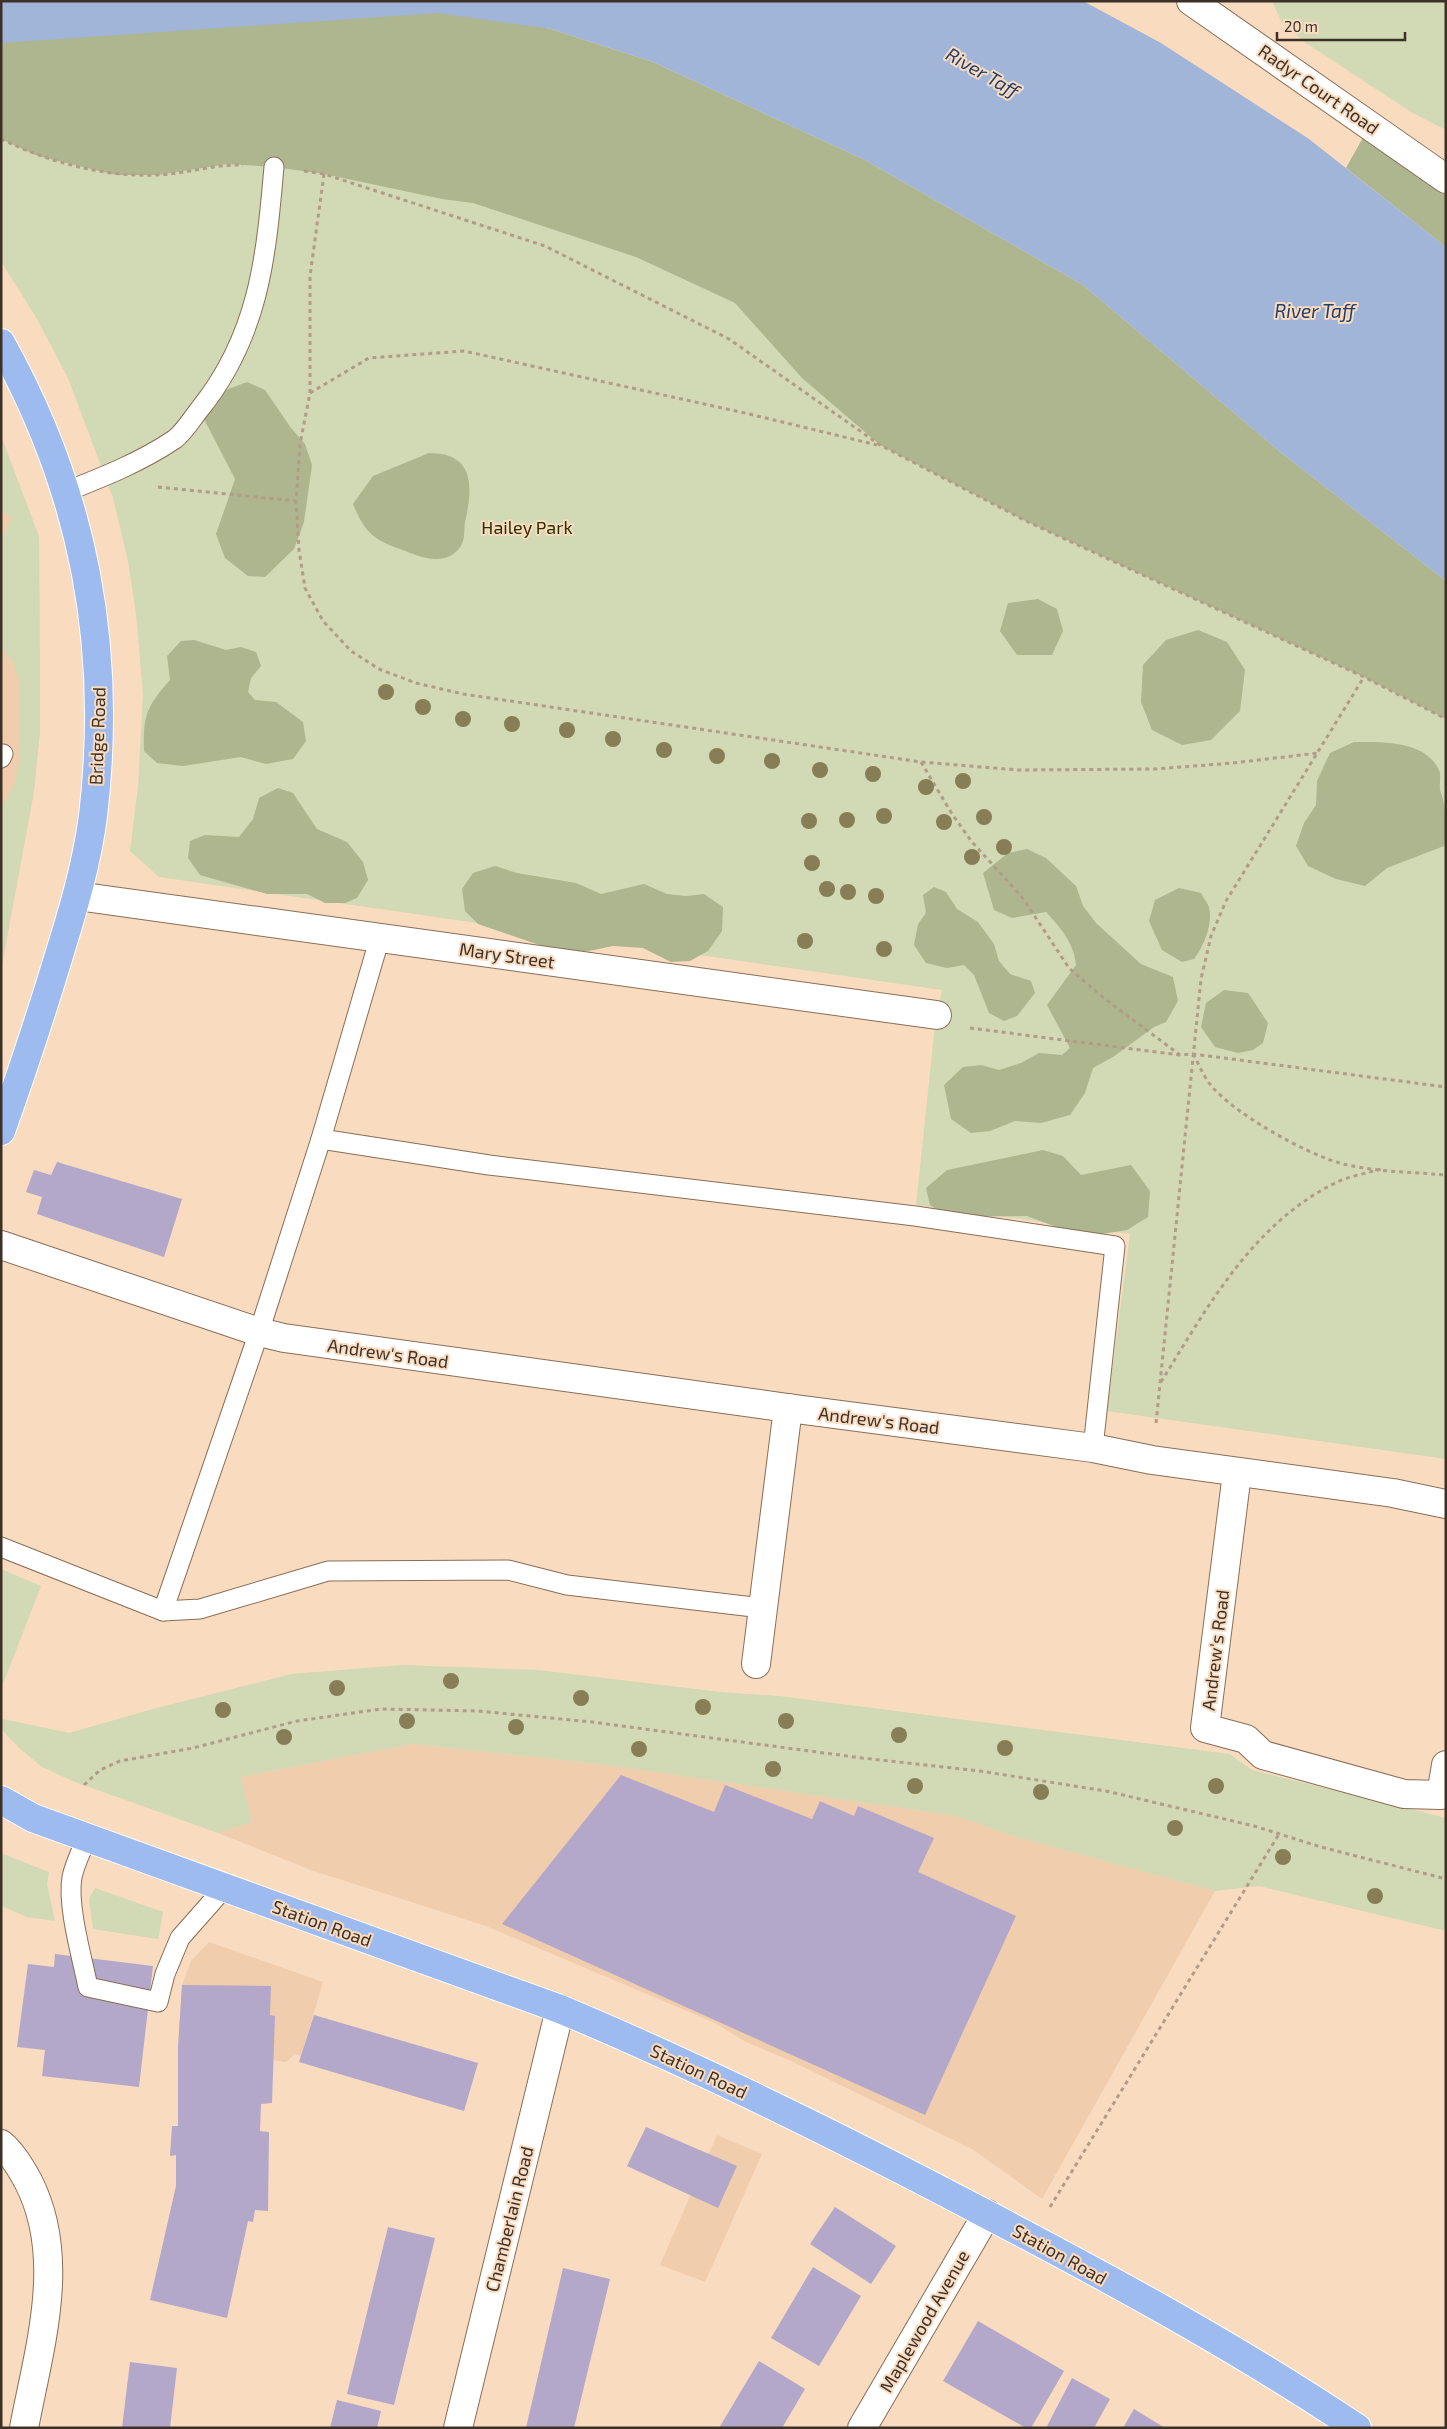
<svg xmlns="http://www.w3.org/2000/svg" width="1447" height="2429" viewBox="0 0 1447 2429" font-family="'Exo 2',sans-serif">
<rect width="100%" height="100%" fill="#f9dbc0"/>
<g fill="#f0cdad">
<polygon points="1,436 39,537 40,730 34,791 1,970"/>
<polygon points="412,1744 607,1765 956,1816 1020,1838 1215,1891 1042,2199 972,2149 791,2061 746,2042 713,2022 486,1926 311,1870 218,1833 252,1822 241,1777"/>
<polygon points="209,1942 323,1982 301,2056 295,2054 286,2062 178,2047 182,1985 191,1961"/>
<polygon points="717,2135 762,2154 705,2282 660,2265"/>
</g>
<g fill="#d1d9b5">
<polygon points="1272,1 1446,1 1446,130 1411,112 1306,43 1282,23"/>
<polygon points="1,56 427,68 1446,660 1446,1459 1107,1411 1130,1234 916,1205 935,1026 942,990 159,877 130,851 138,787 143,694 136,613 128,561 113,498 68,378 37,319 1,261"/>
<polygon points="1,436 39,537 40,730 34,791 1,970 1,808 15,784 19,763 20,683 13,661 1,648 1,538 13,518 1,510"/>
<polygon points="1,1569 41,1586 1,1689"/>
<polygon points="403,1665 538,1670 720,1692 779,1696 1230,1754 1252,1770 1446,1818 1446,1931 1259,1886 1215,1891 1020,1838 956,1816 607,1765 412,1744 241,1777 252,1822 218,1833 75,1782 42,1767 19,1748 1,1729 3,1719 69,1733 153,1709 291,1674"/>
<polygon points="1,1853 49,1872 47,1884 55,1921 27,1917 1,1906"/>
<polygon points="95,1888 163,1912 158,1939 93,1929 89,1899"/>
</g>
<g fill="#aeb68f">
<polygon points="426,2 551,29 653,62 865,160 1083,285 1279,451 1446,581 1446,719 1364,677 1028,522 880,445 802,378 735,303 636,257 473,203 442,199 324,174 274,167 227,164 158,175 116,175 38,156 1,139 1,41"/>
<polygon points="1370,125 1446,179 1446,247 1346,168"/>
<polygon points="247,382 265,390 291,428 305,444 312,465 304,522 294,549 265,577 248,576 225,558 216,534 235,479 203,417 218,393"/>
<path d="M429 453C475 453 473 487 465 522 464 528 465 538 462 544 460 550 450 557 445 558 430 562 413 554 400 549 373 540 364 531 353 504L373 476Z"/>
<polygon points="1038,599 1057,609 1063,631 1052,655 1017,655 1000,631 1008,603"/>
<polygon points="1198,630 1227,642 1245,670 1240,711 1211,740 1182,745 1152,730 1141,702 1143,665 1166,640"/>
<path d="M194 640 226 650 241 647 256 652 261 666 251 678 248 692 255 700 276 702 303 722 306 741 293 759 266 764 241 757 183 766 157 763 144 751C143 716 146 707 170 680L167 656 181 641Z"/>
<path d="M1354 742C1381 742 1425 740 1439 770 1442 776 1438 786 1441 793 1446 805 1447 833 1444 846L1387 868 1365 886 1336 879 1308 866 1296 846 1304 823 1316 805 1317 781 1330 753Z"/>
<polygon points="278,788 293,793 317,829 347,842 363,862 368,880 357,898 345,903 325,903 307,894 267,894 200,875 188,858 190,841 205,835 239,837 253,819 259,798"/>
<path d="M1027 849 1046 858 1076 886 1083 906 1096 923 1141 964 1173 977 1178 1001 1166 1022 1154 1027 1113 1057 1093 1068 1085 1093 1070 1115 1041 1123 1015 1121 990 1131 971 1133 951 1119 944 1085 963 1067 981 1065 999 1070 1021 1063 1039 1053 1062 1055 1070 1048 1047 1005 1076 965C1074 943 1061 928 1046 912L1012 918 994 910 983 873 1008 853Z"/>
<polygon points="495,866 517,873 576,883 601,894 644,884 667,894 686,896 704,894 723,907 722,931 708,951 690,961 671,962 643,948 613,946 584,952 548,948 478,924 465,911 462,889 473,873"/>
<polygon points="934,887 946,892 957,909 978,922 994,944 999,961 1010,974 1031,981 1035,993 1017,1016 1004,1021 989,1013 974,975 964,965 947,968 926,963 914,945 918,924 926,913 923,895"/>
<path d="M1179 888 1201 893C1203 897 1207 902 1209 907 1213 924 1204 946 1194 959L1182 962 1162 950 1149 921 1155 900Z"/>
<polygon points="1224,990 1248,993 1268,1023 1263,1043 1253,1050 1238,1053 1215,1047 1201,1027 1206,1003"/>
<polygon points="1043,1150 1063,1156 1081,1175 1131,1165 1150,1191 1148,1217 1127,1230 1083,1237 1027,1216 948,1217 930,1205 926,1188 947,1170"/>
</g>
<polygon fill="#a0b5d7" points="1,1 1083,1 1161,43 1309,139 1446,247 1446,581 1279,451 1083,285 865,160 653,62 551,29 438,13 1,43"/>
<g fill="#b3a8c9">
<polygon points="57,1162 182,1199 164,1257 37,1214 42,1197 26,1192 34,1170 51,1175"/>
<polygon points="621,1775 714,1812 725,1785 812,1819 820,1801 854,1816 858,1806 934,1838 918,1872 1016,1916 925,2115 502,1924"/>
<polygon points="55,1954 153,1966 139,2087 42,2076 45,2050 17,2047 28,1964 54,1967"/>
<polygon points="182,1985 271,1986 270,2015 275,2016 272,2103 261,2104 260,2131 269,2132 268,2211 255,2210 253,2222 248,2221 227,2318 150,2300 176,2186 176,2155 170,2156 172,2126 178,2126 178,2047"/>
<polygon points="314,2015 478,2063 464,2111 299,2062"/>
<polygon points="646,2127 737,2166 718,2208 627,2166"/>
<polygon points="835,2207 896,2246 871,2284 810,2244"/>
<polygon points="388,2227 435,2238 394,2405 347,2394"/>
<polygon points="813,2267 861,2296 819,2366 771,2338"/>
<polygon points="563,2268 610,2279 574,2428 526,2428"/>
<polygon points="978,2321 1064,2371 1031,2428 1026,2428 943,2381"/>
<polygon points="759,2361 805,2389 782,2428 719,2428"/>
<polygon points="130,2362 177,2368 170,2428 122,2428"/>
<polygon points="1072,2378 1110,2399 1094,2428 1046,2428"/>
<polygon points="337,2400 381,2411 377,2428 330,2428"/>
<polygon points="1134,2409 1165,2428 1123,2428"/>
</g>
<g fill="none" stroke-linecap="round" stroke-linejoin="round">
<g stroke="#886e56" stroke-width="21">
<g id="service">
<path d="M65 492C103 477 141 462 175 439 184 432 192 419 199 410 259 336 266 258 274 167"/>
<polyline points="1,758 3,754"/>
<polyline points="321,1139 380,937"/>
<polyline points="1,1547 163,1611 259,1332 321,1139 489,1165 915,1216 1115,1246 1093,1448"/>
<polyline points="163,1611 200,1609 328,1571 508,1570 567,1585 762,1608"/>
<path d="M87 1837C82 1850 75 1863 72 1877 67 1906 82 1957 88 1987L158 2002 165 1974 180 1938 225 1887"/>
</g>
</g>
<g stroke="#886e56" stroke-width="30">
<g id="minor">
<polyline points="1191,1 1446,179"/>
<polyline points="77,896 937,1015"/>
<polyline points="1,1245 259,1332 284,1338 788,1408 1093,1448 1152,1460 1393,1493 1446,1504"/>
<polyline points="1237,1473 1205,1728 1246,1739 1263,1755 1404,1794 1441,1795 1446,1765"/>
<polyline points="756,1664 788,1408"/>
<path d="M1 2144C12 2153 21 2168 28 2181 68 2258 39 2348 24 2428"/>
<polyline points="458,2428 560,2009"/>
<polyline points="862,2428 987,2214"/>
</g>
</g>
<g stroke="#fff" stroke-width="30">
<g id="primary">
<path d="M1 343C84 492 113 647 93 816 87 862 74 907 60 952 42 1012 22 1072 1 1131"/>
<path d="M1 1800 33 1818 560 2009C706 2070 848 2141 988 2215 1114 2281 1239 2349 1357 2428"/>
</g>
</g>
<g stroke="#b39c87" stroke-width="3" stroke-dasharray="4 4" stroke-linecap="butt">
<path d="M1 139C49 162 102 177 156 175 186 174 214 164 243 165"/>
<polyline points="304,171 324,174 545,246 729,339 880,445 1028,522 1364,677 1446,719"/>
<polyline points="324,174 310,276 310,393 300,444 296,501 299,550 305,588 323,621 351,651 379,669 416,683 463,694 921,762 1018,770 1155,769 1233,763 1318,753"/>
<polyline points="310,393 369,358 464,351 745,413 877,445"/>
<polyline points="158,487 296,501"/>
<polyline points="921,762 952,814 972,842 1022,897 1069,968 1105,999 1180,1055"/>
<polyline points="970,1028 1180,1055 1193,1054 1446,1087"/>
<path d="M1193 1054C1199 1064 1203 1076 1210 1084 1231 1112 1306 1154 1340 1163 1373 1172 1411 1172 1446 1175"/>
<path d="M1161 1382C1208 1306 1253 1223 1337 1182 1351 1176 1367 1173 1381 1169"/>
<polyline points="1156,1423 1201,979 1211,936 1226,901 1364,677"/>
<polyline points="84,1785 100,1770 120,1761 193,1748 297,1721 381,1709 478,1711 592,1722 862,1758 980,1771 1106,1791 1254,1826 1321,1847 1446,1879"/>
<polyline points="1050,2207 1279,1834"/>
</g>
<use href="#service" stroke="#fff" stroke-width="19"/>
<use href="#minor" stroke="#fff" stroke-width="28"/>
<use href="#primary" stroke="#9ebbf0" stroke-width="28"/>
</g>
<g fill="#877d56">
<circle cx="386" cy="692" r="8"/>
<circle cx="423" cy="707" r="8"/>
<circle cx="463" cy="719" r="8"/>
<circle cx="512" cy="724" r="8"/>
<circle cx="567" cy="730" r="8"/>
<circle cx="613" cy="739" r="8"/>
<circle cx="664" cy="750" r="8"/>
<circle cx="717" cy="756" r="8"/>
<circle cx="772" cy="761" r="8"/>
<circle cx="820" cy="770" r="8"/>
<circle cx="873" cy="774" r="8"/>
<circle cx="963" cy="781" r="8"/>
<circle cx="926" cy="787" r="8"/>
<circle cx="884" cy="816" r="8"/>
<circle cx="984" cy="817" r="8"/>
<circle cx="847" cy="820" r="8"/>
<circle cx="809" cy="821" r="8"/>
<circle cx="944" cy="822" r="8"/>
<circle cx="1004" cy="847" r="8"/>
<circle cx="972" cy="857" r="8"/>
<circle cx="812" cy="863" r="8"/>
<circle cx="827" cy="889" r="8"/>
<circle cx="848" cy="892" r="8"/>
<circle cx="876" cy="896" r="8"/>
<circle cx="805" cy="941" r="8"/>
<circle cx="884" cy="949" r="8"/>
<circle cx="451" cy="1681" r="8"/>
<circle cx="337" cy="1688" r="8"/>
<circle cx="581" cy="1698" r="8"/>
<circle cx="703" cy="1707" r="8"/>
<circle cx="223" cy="1710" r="8"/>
<circle cx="407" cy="1721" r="8"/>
<circle cx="786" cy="1721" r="8"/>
<circle cx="516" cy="1727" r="8"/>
<circle cx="899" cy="1735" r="8"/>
<circle cx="284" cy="1737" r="8"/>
<circle cx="1005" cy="1748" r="8"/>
<circle cx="639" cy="1749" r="8"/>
<circle cx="773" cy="1769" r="8"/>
<circle cx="915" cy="1786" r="8"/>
<circle cx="1216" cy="1786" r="8"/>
<circle cx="1041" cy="1792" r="8"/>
<circle cx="1175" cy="1828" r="8"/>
<circle cx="1283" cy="1857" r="8"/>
<circle cx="1375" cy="1896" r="8"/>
</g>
<g text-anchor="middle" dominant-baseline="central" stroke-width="4" stroke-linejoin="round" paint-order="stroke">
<g font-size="18" fill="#3d3127" stroke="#f9dbc0">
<text transform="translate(1319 89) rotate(35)">Radyr Court Road</text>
<text transform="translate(97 736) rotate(-88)">Bridge Road</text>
<text transform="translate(507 955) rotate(8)">Mary Street</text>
<text transform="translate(388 1353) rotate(8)">Andrew's Road</text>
<text transform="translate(879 1420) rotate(7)">Andrew's Road</text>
<text transform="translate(1215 1650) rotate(-83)">Andrew's Road</text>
<text transform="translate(322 1923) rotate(20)">Station Road</text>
<text transform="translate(699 2071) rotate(25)">Station Road</text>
<text transform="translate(509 2219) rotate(-76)">Chamberlain Road</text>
<text transform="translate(1060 2254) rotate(29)">Station Road</text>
<text transform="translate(924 2321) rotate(-60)">Maplewood Avenue</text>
</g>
<g font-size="18" fill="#2a3000" stroke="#f9dbc0">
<text x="527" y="527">Hailey Park</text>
</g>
<g font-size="19" font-style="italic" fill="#223e6b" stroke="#f9dbc0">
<text transform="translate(983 72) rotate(30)">River Taff</text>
<text x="1315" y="310">River Taff</text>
</g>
</g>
<rect width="1447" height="2429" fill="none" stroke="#3d3127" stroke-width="5"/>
<path d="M1277 32v8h128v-8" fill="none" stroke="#3d3127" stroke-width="2.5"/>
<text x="1284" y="32" font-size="15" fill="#3d3127" stroke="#f9dbc0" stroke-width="4" paint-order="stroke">20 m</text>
</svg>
